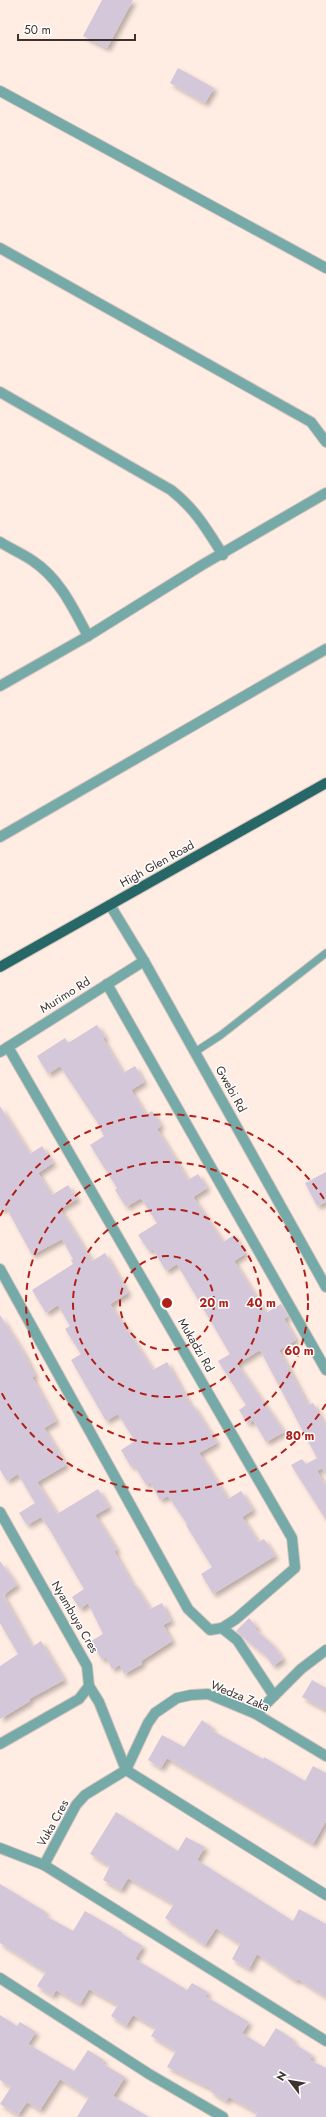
<svg xmlns="http://www.w3.org/2000/svg" width="326" height="2117" viewBox="0 0 326 2117" font-family="Jost,sans-serif">
<defs>
<filter id="shadow"><feDropShadow dx="3.5" dy="3.5" stdDeviation="2" flood-color="#0004"/></filter>
</defs>
<rect width="100%" height="100%" fill="#ffece3"/>
<g fill="#d5c7da" filter="url(#shadow)">
<polygon points="102,0 133,0 107,48 83,36"/>
<polygon points="178,68 214,88 205,103 170,83"/>
<polygon points="97,1025 105,1037 103,1039 123,1073 135,1066 144,1082 131,1090 146,1115 152,1111 161,1126 157,1129 188,1180 198,1174 207,1188 193,1197 223,1242 234,1235 245,1254 234,1261 266,1313 281,1304 288,1316 284,1319 296,1340 279,1350 308,1405 313,1403 326,1427 326,1475 322,1468 317,1471 326,1487 326,1520 291,1465 302,1459 306,1464 317,1458 260,1350 237,1364 284,1432 266,1442 253,1420 248,1424 239,1410 246,1405 218,1361 230,1354 177,1264 166,1271 153,1249 149,1251 138,1235 157,1223 141,1198 126,1207 115,1190 117,1188 90,1145 104,1136 97,1122 60,1066 48,1074 37,1056 65,1038 68,1043"/>
<polygon points="0,1106 30,1154 42,1146 53,1163 38,1173 52,1195 68,1185 77,1199 60,1209 92,1261 105,1253 128,1293 110,1304 153,1370 167,1362 191,1406 193,1405 217,1443 199,1453 228,1499 241,1491 253,1510 242,1517 258,1542 264,1539 275,1556 213,1594 201,1574 212,1567 186,1525 187,1524 168,1496 160,1500 150,1482 146,1485 134,1465 131,1467 121,1450 135,1441 118,1414 106,1421 71,1360 81,1354 65,1329 70,1326 58,1305 46,1313 32,1290 73,1264 71,1260 73,1259 62,1239 32,1255 6,1207 0,1211"/>
<polygon points="326,1172 326,1202 317,1206 305,1183"/>
<polygon points="0,1315 23,1352 35,1376 32,1377 56,1421 44,1428 66,1465 37,1482 57,1514 98,1489 109,1507 95,1515 117,1550 114,1551 133,1585 134,1584 150,1609 162,1603 171,1621 163,1625 172,1641 141,1661 142,1664 124,1674 120,1665 112,1669 106,1657 102,1660 91,1641 103,1634 88,1603 80,1609 72,1597 84,1589 50,1530 41,1517 27,1525 19,1513 35,1503 18,1474 7,1481 0,1470"/>
<polygon points="0,1561 17,1585 3,1595 32,1647 41,1641 64,1680 29,1699 30,1701 0,1719 0,1666 18,1654 0,1623"/>
<polygon points="249,1618 257,1627 255,1629 272,1644 283,1659 273,1666 267,1657 236,1631"/>
<polygon points="312,1680 326,1688 326,1710 302,1697"/>
<polygon points="202,1720 213,1728 211,1730 263,1759 264,1757 305,1781 313,1766 326,1773 326,1821 313,1844 167,1758 161,1768 148,1760 162,1735 184,1747"/>
<polygon points="116,1812 178,1851 186,1837 205,1847 197,1860 293,1921 299,1909 326,1924 326,1997 298,1979 296,1981 257,1954 249,1969 232,1959 240,1944 216,1928 205,1945 165,1918 174,1904 128,1878 121,1890 103,1880 110,1866 90,1854"/>
<polygon points="0,1884 46,1912 44,1915 73,1931 85,1911 123,1933 122,1934 143,1946 135,1959 187,1990 192,1983 208,1992 205,1996 249,2022 242,2033 264,2047 276,2028 294,2040 292,2042 312,2055 310,2060 326,2068 326,2117 255,2117 258,2113 229,2097 226,2101 211,2092 212,2089 167,2067 176,2051 151,2036 156,2028 133,2015 126,2026 111,2016 118,2005 89,1989 80,2004 56,1990 53,1996 37,1986 46,1972 0,1943"/>
<polygon points="0,2015 17,2026 20,2022 36,2032 28,2044 74,2071 88,2050 104,2060 102,2063 125,2077 113,2096 149,2117 77,2117 89,2097 60,2079 40,2110 27,2102 18,2115 0,2104 11,2087 0,2080"/>
</g>
<g fill="none" stroke-linecap="round" stroke-linejoin="round">
<g stroke="#d8c7bf" stroke-width="9">
<polyline id="service" points="195,1052 221,1035 326,953"/>
</g>
<g stroke="#d8c7bf" stroke-width="12">
<g id="minor">
<polyline points="0,91 326,268"/>
<polyline points="0,248 311,422 326,442"/>
<path d="M0 392 171 490C196 510 206 528 223 555"/>
<path d="M0 542C11 549 23 554 33 561 60 579 73 608 88 636"/>
<polyline points="0,686 88,636 202,565 326,493"/>
<polyline points="0,837 326,649"/>
<polyline points="107,984 326,1370"/>
<polyline points="0,1052 144,961"/>
<polyline points="0,1269 188,1609 210,1630 222,1628 236,1619 295,1568 292,1538 8,1047"/>
<polyline points="0,1512 87,1666 89,1686 79,1699 0,1744"/>
<polyline points="222,1628 237,1640 274,1696"/>
<polyline points="89,1686 99,1702 126,1770"/>
<polyline points="256,1714 301,1669 326,1650"/>
<polyline points="126,1770 85,1795 76,1805 44,1865 326,2041"/>
<polyline points="126,1770 148,1723 155,1713 177,1698 191,1695 208,1694 256,1714 326,1756"/>
<polyline points="126,1770 326,1895"/>
<polyline points="0,1848 44,1865"/>
<polyline points="0,1978 149,2074 223,2117"/>
</g>
</g>
<g stroke="#d8c7bf" stroke-width="12">
<polyline id="tertiary" points="110,905 144,961 326,1287"/>
</g>
<g stroke="#d8c7bf" stroke-width="12">
<polyline id="primary" points="0,967 326,783"/>
</g>
<use href="#service" stroke="#75aaa9" stroke-width="7"/>
<use href="#minor" stroke="#75aaa9" stroke-width="10"/>
<use href="#tertiary" stroke="#75aaa9" stroke-width="10"/>
<use href="#primary" stroke="#286767" stroke-width="10"/>
</g>
<g fill="none" stroke="#b02019" stroke-width="2" stroke-dasharray="7 5">
<circle cx="167" cy="1303" r="47"/>
<circle cx="167" cy="1303" r="94"/>
<circle cx="167" cy="1303" r="141"/>
<path d="M326 1404A188 188 0 0 1 0 1390M0 1216A188 188 0 0 1 326 1202"/>
</g>
<g text-anchor="middle" dominant-baseline="central" stroke-width="3" stroke-linejoin="round" paint-order="stroke">
<g font-size="12" fill="#3c322e" stroke="#fff">
<text transform="translate(157 864) rotate(-29)">High Glen Road</text>
<text transform="translate(65 995) rotate(-32)">Murimo Rd</text>
<text transform="translate(231 1089) rotate(61)">Gwebi Rd</text>
<text transform="translate(196 1345) rotate(60)">Mukadzi Rd</text>
<text transform="translate(75 1617) rotate(60)">Nyambuya Cres</text>
<text transform="translate(240 1696) rotate(22)">Wedza Zaka</text>
<text transform="translate(53 1823) rotate(-61)">Vuka Cres</text>
</g>
</g>
<circle cx="167" cy="1303" r="6" fill="#b02019" stroke="#fff" stroke-width="2"/>
<g font-size="12" text-anchor="middle" font-weight="bold" fill="#b02019" stroke="#fff" stroke-width="3" stroke-linejoin="round" paint-order="stroke">
<text x="214" y="1307">20 m</text>
<text x="261" y="1307">40 m</text>
<text x="299" y="1355">60 m</text>
<text x="300" y="1440">80 m</text>
</g>
<g transform="translate(290 2081) rotate(301)" stroke="#ffffff" stroke-width="3" paint-order="stroke">
<path d="M0-3L7 15L0 10L-7 15Z" fill="#3c322e"/>
<text y="-6" font-size="11" font-weight="bold" text-anchor="middle" fill="#3c322e">N</text>
</g>
<path d="M18 34v6h117v-6" fill="none" stroke="#3c322e" stroke-width="2"/>
<text x="24" y="34" font-size="12" fill="#3c322e" stroke="#ffffff" stroke-width="3" paint-order="stroke">50 m</text>
</svg>
